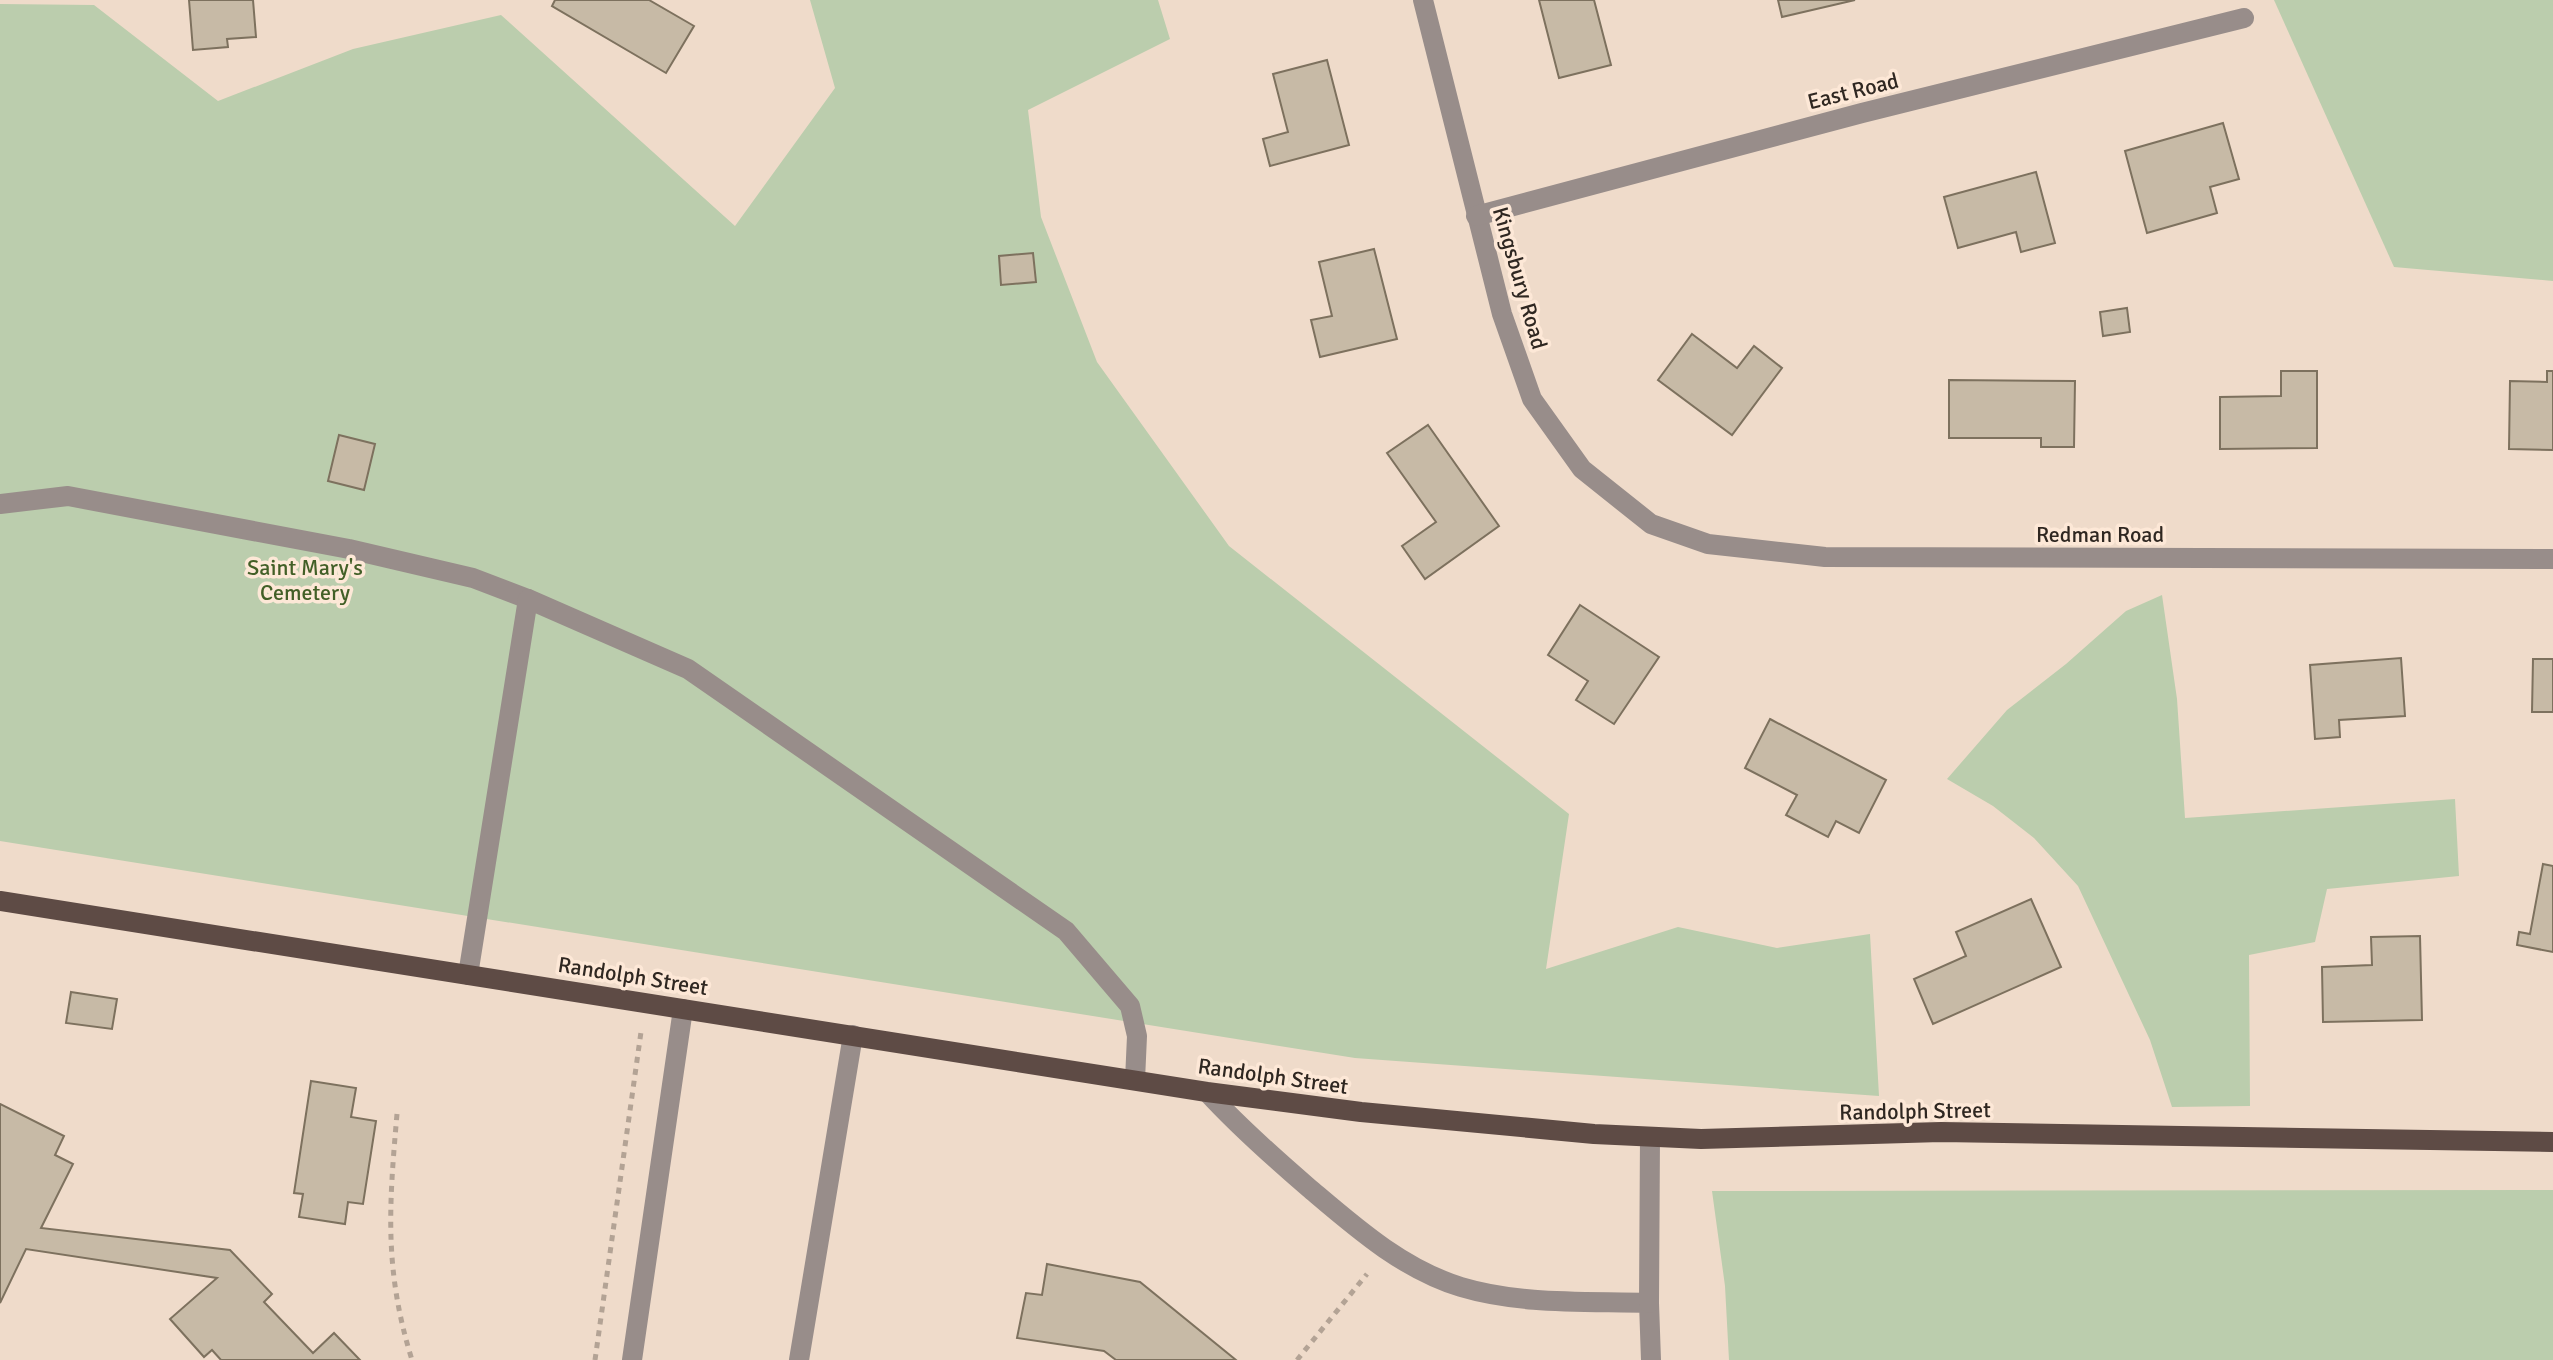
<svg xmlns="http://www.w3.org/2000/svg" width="2553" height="1360" viewBox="0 0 2553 1360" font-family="Signika,sans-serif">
<rect width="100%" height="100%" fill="#efdbca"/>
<g fill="#bbcdad">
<polygon points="810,0 1158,0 1170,39 1028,110 1041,217 1097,362 1229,546 1569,814 1546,969 1678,927 1777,948 1870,934 1879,1096 1355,1058 0,841 0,4 94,5 218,101 353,49 501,15 735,226 835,88"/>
<polygon points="2274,0 2553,0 2553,281 2394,267"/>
<polygon points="2162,595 2177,699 2185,818 2455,799 2459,876 2327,889 2315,942 2249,955 2250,1106 2172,1107 2150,1040 2078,886 2034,838 1993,806 1947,779 2007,710 2066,664 2126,611"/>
<polygon points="2553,1190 2553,1360 1729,1360 1725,1286 1712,1191"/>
</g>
<g fill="#c7baa6" stroke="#7d715e" stroke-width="2">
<polygon points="189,0 253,0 256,37 227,39 228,47 193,50"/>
<polygon points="555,0 649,0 694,26 666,73 552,6"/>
<polygon points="1539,0 1594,0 1611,65 1559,78"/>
<polygon points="1778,0 1855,0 1782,17"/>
<polygon points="1327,60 1349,145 1270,166 1263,139 1288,132 1273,74"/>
<polygon points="2223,123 2239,179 2210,187 2217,213 2147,233 2125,151"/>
<polygon points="2036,172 2055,243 2021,252 2016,232 1958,248 1944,197"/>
<polygon points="1374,249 1397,339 1320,357 1311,320 1332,316 1319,262"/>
<polygon points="1033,253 1036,282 1001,285 999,256"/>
<polygon points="2127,308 2130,332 2103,336 2100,312"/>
<polygon points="1692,334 1737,368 1754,346 1782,368 1732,435 1658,380"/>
<polygon points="2281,371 2317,371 2317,448 2220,449 2220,397 2281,396"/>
<polygon points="2547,371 2553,371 2553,450 2509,449 2510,381 2547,382"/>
<polygon points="1949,380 2075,381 2074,447 2041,447 2041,438 1949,438"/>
<polygon points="1428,425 1499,526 1425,579 1402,546 1436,522 1387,453"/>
<polygon points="339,435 375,444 364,490 328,481"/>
<polygon points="1580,605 1659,657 1614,724 1576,700 1588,681 1548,655"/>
<polygon points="2401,658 2405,716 2339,720 2340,737 2315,739 2310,665"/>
<polygon points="2533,659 2553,659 2553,712 2532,712"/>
<polygon points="1770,719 1886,780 1859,833 1836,821 1828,837 1786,815 1797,795 1745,768"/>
<polygon points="2543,864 2553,866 2553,952 2517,945 2519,932 2530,934"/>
<polygon points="2031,899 2061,967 1933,1024 1914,979 1966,956 1956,932"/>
<polygon points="2420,936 2422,1020 2323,1022 2322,967 2372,965 2371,937"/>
<polygon points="71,992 117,999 112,1029 66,1023"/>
<polygon points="311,1081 356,1088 351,1117 376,1121 363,1204 348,1202 345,1224 299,1217 303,1194 294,1193"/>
<polygon points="0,1104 64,1136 55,1155 73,1164 41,1228 230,1250 272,1294 264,1302 313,1353 334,1333 360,1360 221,1360 212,1350 204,1357 170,1319 217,1278 26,1249 0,1303"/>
<polygon points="1047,1264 1140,1282 1236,1360 1116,1360 1104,1351 1017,1338 1026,1293 1042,1295"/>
</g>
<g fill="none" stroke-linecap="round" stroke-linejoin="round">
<g stroke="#b3a395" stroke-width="5" stroke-dasharray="6 6" stroke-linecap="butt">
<path d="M397 1114C389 1206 384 1270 412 1360"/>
<polyline points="595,1360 641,1032"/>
<polyline points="1297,1360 1367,1274"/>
</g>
<g stroke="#988d8a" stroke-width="20">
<polyline points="1423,0 1502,314 1532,399 1582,469 1651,524 1708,544 1825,557 2553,559"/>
<polyline points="1476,216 1862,113 2244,18"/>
<polyline points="0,504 68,496 349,549 473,578 528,599"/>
<polyline points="468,975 528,599 688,669 1066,931 1130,1006 1137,1036 1135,1080"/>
<path d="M1207 1092C1239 1127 1273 1157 1309 1188 1355 1227 1402 1269 1461 1287 1521 1305 1587 1301 1649 1303L1651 1360"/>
<polyline points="1649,1303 1650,1137"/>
<polyline points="632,1360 683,1009"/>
<polyline points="799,1360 853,1035"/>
</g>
<polyline stroke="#5e4b45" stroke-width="20" points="0,901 1207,1092 1361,1112 1594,1134 1701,1139 1941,1132 2553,1142"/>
</g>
<g text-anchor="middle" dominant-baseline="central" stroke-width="7" stroke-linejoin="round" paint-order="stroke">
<g font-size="22" fill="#2f2721" stroke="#fde8d7">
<text transform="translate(1853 91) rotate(-14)">East Road</text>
<text transform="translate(1520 278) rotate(74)">Kingsbury Road</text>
<text x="2100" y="534">Redman Road</text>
<text transform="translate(633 976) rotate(9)">Randolph Street</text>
<text transform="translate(1273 1076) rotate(8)">Randolph Street</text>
<text transform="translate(1915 1111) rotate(-1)">Randolph Street</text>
</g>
<g font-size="22" fill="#425f27" stroke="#fde8d7">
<text x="305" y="567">Saint Mary's<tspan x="305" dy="25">Cemetery</tspan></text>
</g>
</g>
</svg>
